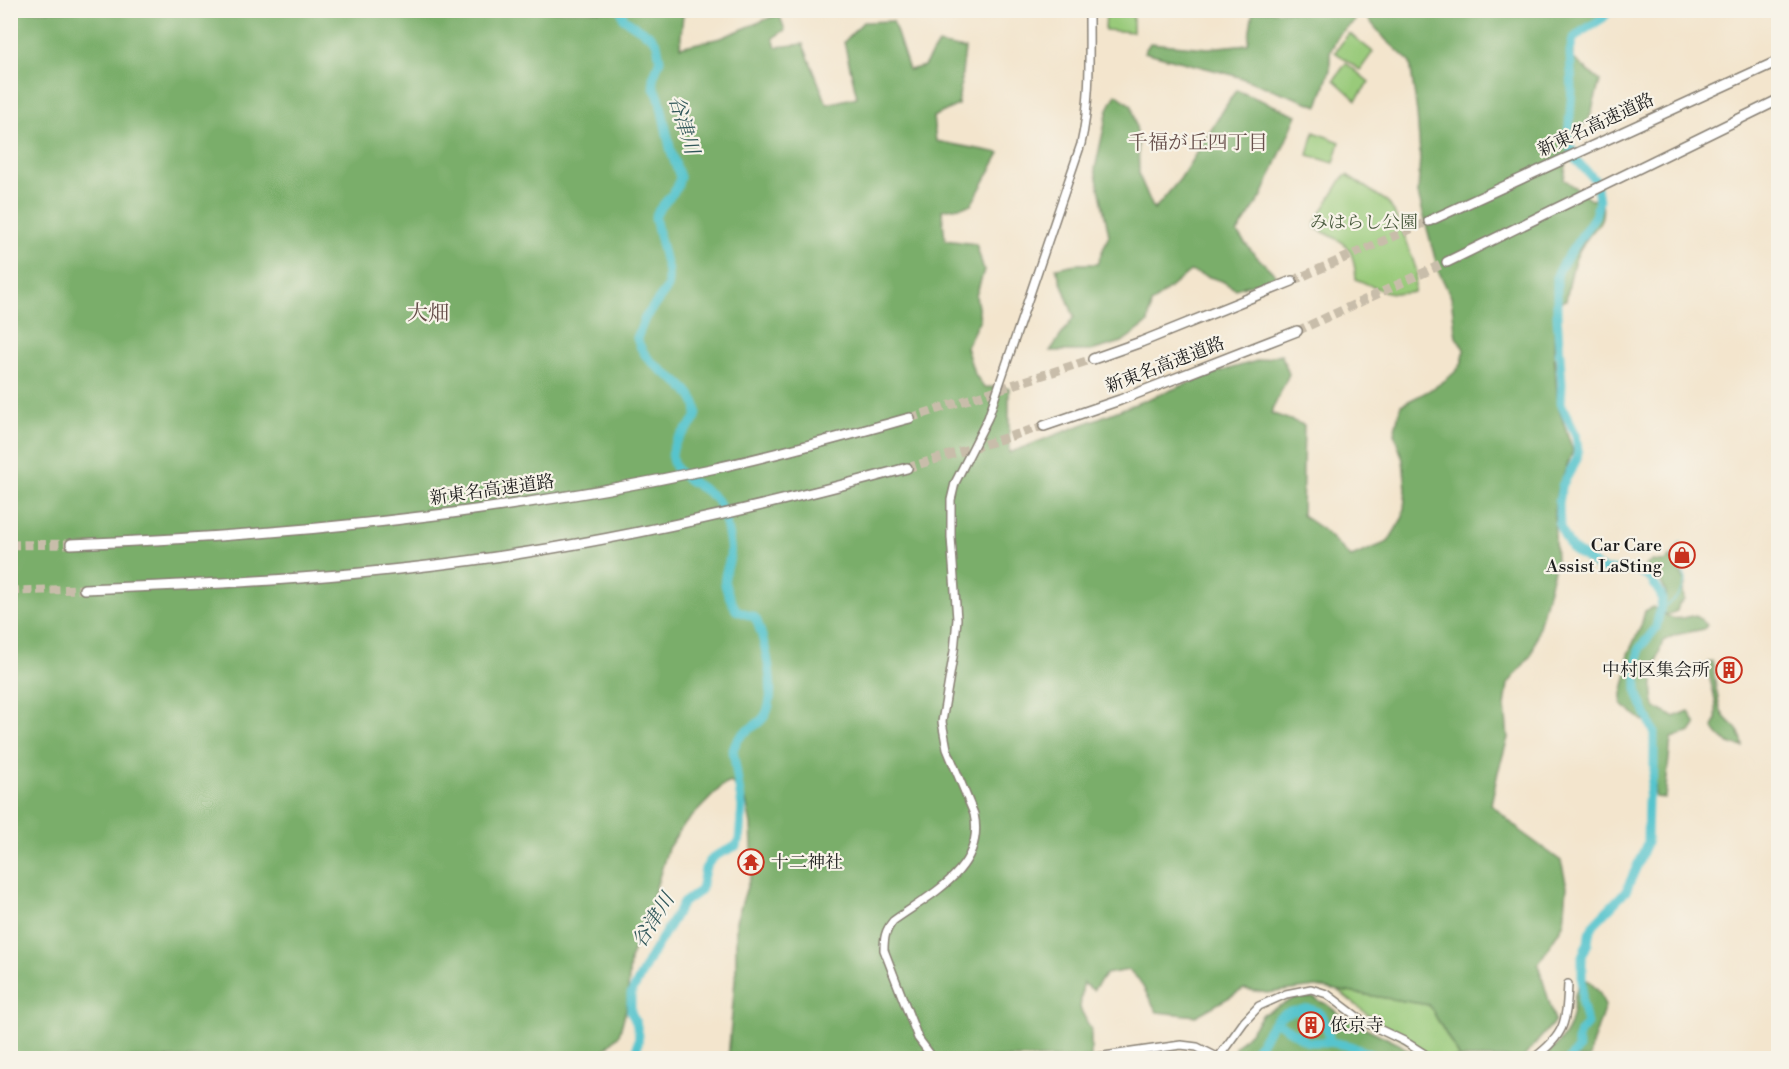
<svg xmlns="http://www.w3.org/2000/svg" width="1789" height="1069" viewBox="0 0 1789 1069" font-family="'Libre Bodoni','Noto Serif JP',serif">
<rect width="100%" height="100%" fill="#f7f3e8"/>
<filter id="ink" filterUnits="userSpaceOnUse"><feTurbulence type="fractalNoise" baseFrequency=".0167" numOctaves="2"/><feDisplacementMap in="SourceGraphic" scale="12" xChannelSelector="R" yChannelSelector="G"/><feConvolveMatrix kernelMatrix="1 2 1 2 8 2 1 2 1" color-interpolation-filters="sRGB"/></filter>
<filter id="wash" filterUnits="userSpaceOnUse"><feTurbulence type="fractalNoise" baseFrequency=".008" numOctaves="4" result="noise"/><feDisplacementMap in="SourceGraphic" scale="24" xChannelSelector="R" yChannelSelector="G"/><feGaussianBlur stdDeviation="1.35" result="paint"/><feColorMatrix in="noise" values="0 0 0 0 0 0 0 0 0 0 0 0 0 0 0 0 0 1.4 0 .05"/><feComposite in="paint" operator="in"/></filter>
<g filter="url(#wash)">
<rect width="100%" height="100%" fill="#f3e5cd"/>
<g fill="#99ca7a" stroke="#5a734b" stroke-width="1.5">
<polygon points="1106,11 1133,11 1133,32 1105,30"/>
<polygon points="1349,33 1373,52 1360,70 1335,52"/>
<polygon points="1346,63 1369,82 1356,100 1334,80"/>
<polygon points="1314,132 1340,142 1334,163 1308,155"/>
<path d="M1347 175 1388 202 1394 212 1407 242 1417 272 1414 292C1388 297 1379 289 1356 279 1353 242 1345 243 1315 228V222L1343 177Z"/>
<polygon points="1337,990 1429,1005 1460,1058 1431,1058 1382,1026"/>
</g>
<g fill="#7aae6a" stroke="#4b6543" stroke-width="1.5">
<path d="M11 11H695L683 14 680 47 721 38 779 14 785 30 773 38 776 47 803 44 827 104 857 97 844 42 863 22 893 21 909 70 924 66 938 44 965 49 958 105 933 117 936 141 1000 153 971 205 942 210 945 240 976 244 984 270 976 296 980 319 966 347 974 373 984 387 1009 388V453L1215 373 1281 354 1289 374 1271 413 1304 425 1302 515 1322 529 1351 557 1388 542 1403 517 1406 489 1403 460 1394 433 1401 405C1418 396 1452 381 1461 364 1463 360 1464 353 1464 349L1456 337 1451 297 1438 270 1418 194 1420 155 1417 113 1410 62 1385 39 1368 19 1366 11H1609L1574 36V59L1600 81 1590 117 1570 142 1564 179 1592 200 1601 196C1607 227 1595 223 1582 246 1572 261 1570 282 1566 300L1555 303 1554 352 1558 406 1573 451 1557 491 1554 511 1556 562 1532 654 1508 684 1505 706 1508 738 1498 772 1491 804 1520 831 1561 861 1567 886 1564 923 1538 964 1555 1021 1523 1058H1460L1429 1005 1316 987 1267 993 1244 989 1196 1016 1157 1012 1139 980 1129 970 1106 974 1093 990 1083 983 1080 1008 1091 1030V1058H728L736 969V921L753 868 751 825 746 800 731 782 722 786 683 826 668 848 651 904 630 960 627 1006 619 1035 596 1058H11L10 813 13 810 11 808Z"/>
<polygon points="1253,11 1351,11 1355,21 1339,34 1330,52 1330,70 1318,106 1233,75 1144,52 1150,43 1208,48 1248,44"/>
<polygon points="1236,90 1297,115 1262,196 1237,233 1254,254 1278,277 1235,289 1222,281 1190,271 1151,304 1148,323 1122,342 1091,351 1050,351 1074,317 1056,268 1076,264 1097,264 1109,235 1095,169 1108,109 1116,94 1132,106 1138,137 1139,175 1154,210 1180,179"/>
<path d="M1670 557C1673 568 1683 569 1685 585L1683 589 1684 600 1679 604 1677 611 1667 615 1663 613 1666 593 1658 575 1645 566 1652 561 1665 562Z"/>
<path d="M1653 607C1670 620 1675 621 1696 615L1707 625 1704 629 1675 635 1663 641C1656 661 1648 688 1656 708L1674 717 1689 711 1696 725 1691 732 1671 738 1665 798 1655 797 1656 739 1646 723 1622 705V694L1628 669V654L1641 626 1645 611Z"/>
<path d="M1712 661C1715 677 1716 695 1721 710 1725 725 1741 723 1743 747 1728 744 1720 740 1713 727 1723 713 1708 680 1707 663Z"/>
<path d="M1582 979 1589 981 1600 993 1605 1006 1592 1045 1590 1058H1543C1554 1049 1568 1035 1571 1020 1575 1006 1572 992 1582 979Z"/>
<path d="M1295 998H1314L1326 1004 1343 1017 1399 1044 1420 1058H1307C1282 1048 1257 1065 1234 1057L1235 1047 1251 1031 1263 1014Z"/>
</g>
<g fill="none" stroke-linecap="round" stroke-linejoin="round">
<path stroke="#57c4cd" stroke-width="1.5" d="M1661 608C1675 603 1693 583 1681 568 1677 563 1673 562 1672 556L1681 542"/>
<g stroke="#57c4cd" stroke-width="9">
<path d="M622 10 623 18 652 37 657 44 660 60 653 78 654 88 659 97 671 152 680 177 677 188 658 211 655 218 668 271V287L645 318 637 338C647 372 680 374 694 401 707 426 672 430 672 456 672 480 709 485 719 504 725 514 732 546 730 557 729 566 723 575 725 584 727 593 732 602 736 610L754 617 757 621C765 643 779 696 764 717 754 730 740 729 733 750L742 807 739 840 736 846 715 856 710 861 705 869 701 890 683 903 651 956 631 994V1012L636 1022 639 1035 636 1058"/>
<polyline points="1275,1021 1308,1042 1330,1042 1350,1046 1378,1058"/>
<path d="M1246 1058C1261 1049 1264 1033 1275 1021 1280 1015 1288 1012 1295 1011 1300 1011 1304 1008 1309 1009 1325 1010 1327 1029 1330 1042"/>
<polyline points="1570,1058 1579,1048 1577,1041 1580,1032 1587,1024 1582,1002 1582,956 1588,943 1589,934 1594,924 1626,891 1647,843 1648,800 1654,771 1654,732 1639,698 1637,689 1637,670 1639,649 1656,628 1662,601 1661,595 1651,579 1636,570 1607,570 1600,568 1571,548 1560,527 1559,503 1562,486 1577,459 1578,451 1576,435 1561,404 1562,384 1557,315 1557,276 1560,268 1595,216 1599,201 1596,181 1576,160 1568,141 1572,88 1570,52 1573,39 1581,32 1603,18 1610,10"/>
</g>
</g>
</g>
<g filter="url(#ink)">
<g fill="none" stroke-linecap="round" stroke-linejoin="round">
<g stroke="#c8bdaa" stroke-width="9" stroke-dasharray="9 4.5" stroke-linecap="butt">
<polyline points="1292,281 1429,221"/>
<polyline points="1297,331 1447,262"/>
<polyline points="910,418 1093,359"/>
<polyline points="907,468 1044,426"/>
<polyline points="10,545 71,544"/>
<polyline points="10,591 84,589"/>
</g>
<g stroke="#888074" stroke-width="10">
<g id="secondary">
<path d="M933 1058 918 1038 884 950C884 938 885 931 893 921 929 895 986 869 974 814L947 749 942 722 954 651 957 619 951 537V500L955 483 988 418 1081 144C1091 100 1089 55 1089 10"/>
<polyline points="1090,1058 1181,1045 1197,1047 1219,1058"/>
<polyline points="1218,1058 1244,1022 1259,1006 1286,994 1311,989 1327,994 1364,1022 1404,1041 1431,1058"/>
<path d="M1534 1058C1566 1034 1566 1022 1568 984"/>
</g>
</g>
<g stroke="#888074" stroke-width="12">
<g id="highway">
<polyline points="1429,221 1778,61"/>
<polyline points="1447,262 1778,100"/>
<polyline points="1093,359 1141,342 1292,281"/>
<polyline points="1044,426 1120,400 1297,331"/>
<path d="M71 544C286 536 500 514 711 469 778 455 844 436 910 418"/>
<path d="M84 589C231 584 377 576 522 553 652 533 781 502 907 468"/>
</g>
</g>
<use href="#secondary" stroke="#fff" stroke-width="7"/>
<use href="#highway" stroke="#fff" stroke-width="9"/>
</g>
</g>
<defs>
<g id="shop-ring" transform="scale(1.35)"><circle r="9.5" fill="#f7f3e8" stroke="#c8321e" stroke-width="1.5"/><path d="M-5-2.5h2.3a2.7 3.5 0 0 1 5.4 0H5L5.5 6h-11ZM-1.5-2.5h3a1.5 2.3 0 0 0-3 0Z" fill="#c8321e"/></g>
<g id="building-ring" transform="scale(1.35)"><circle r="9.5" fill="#f7f3e8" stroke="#c8321e" stroke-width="1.5"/><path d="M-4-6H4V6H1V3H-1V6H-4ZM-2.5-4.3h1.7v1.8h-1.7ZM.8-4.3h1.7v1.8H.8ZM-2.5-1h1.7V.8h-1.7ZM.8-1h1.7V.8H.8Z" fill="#c8321e"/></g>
<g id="temple-ring" transform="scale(1.35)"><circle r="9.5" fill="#f7f3e8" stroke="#c8321e" stroke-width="1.5"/><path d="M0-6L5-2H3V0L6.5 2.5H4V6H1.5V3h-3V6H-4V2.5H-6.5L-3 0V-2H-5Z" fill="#c8321e"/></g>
</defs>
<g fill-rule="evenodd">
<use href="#shop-ring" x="1682" y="555"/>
<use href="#building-ring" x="1729" y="670"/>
<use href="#temple-ring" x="751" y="862"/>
<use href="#building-ring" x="1311" y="1025"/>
</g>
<g text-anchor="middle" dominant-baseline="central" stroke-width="4.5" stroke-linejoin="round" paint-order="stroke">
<g font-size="18" fill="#1c1c1c" stroke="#f7f3e8">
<text transform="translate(1596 125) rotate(-25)">新東名高速道路</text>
<text transform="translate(1165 365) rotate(-21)">新東名高速道路</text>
<text transform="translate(492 490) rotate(-8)">新東名高速道路</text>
</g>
<g font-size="18" fill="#48593d" stroke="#f7f3e8">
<text x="1364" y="222">みはらし公園</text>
</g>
<g font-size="18" fill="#1c1c1c" stroke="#f7f3e8" text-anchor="end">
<text x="1662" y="545">Car Care<tspan x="1662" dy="21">Assist LaSting</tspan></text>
<text x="1710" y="670">中村区集会所</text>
<text x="771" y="862" text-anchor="start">十二神社</text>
<text x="1330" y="1025" text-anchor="start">依京寺</text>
</g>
<g font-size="20" font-style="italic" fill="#31575a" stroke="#f7f3e8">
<text transform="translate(683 125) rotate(73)">谷津川</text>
<text transform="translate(654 921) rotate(-58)">谷津川</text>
</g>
<g font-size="20" fill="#664e4a" stroke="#f7f3e8">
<text x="1198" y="143">千福が丘四丁目</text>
</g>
<g font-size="21" fill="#664e4a" stroke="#f7f3e8">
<text x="428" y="314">大畑</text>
</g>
</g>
<rect width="1789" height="1069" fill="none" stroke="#f7f3e8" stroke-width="36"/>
</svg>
